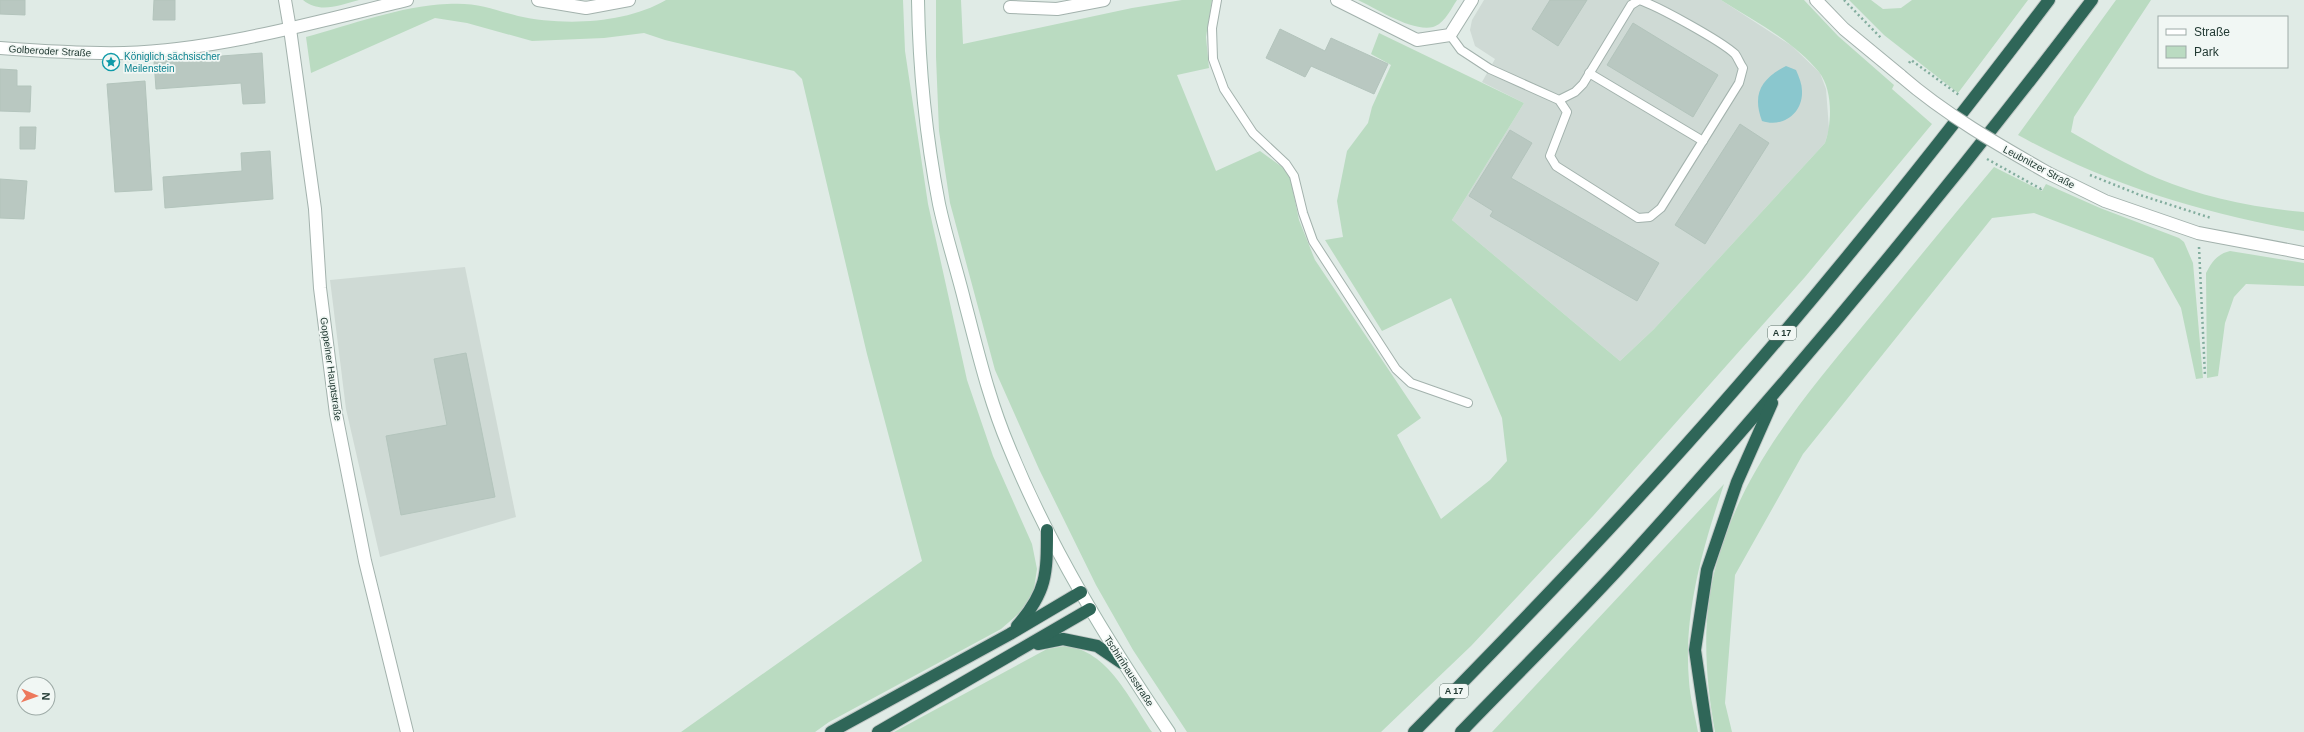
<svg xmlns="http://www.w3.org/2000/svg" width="2304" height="732" viewBox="0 0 2304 732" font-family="Arial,sans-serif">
<rect width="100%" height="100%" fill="#e0ebe6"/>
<g fill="#cfdad5">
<polygon points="1484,0 1721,0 1792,46 1820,73 1826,89 1829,129 1825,143 1654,329 1620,361 1452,220 1524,103 1482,82 1495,59 1475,46 1470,30 1472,20"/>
<polygon points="465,267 516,517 380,557 346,409 330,280"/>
</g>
<g fill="#badbc1">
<path d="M303 0H359C339 5 320 14 303 0Z"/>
<path d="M666 0H903L905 51 928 204 967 380 993 456 1032 544 1037 569 1034 589 1023 610 1001 629 829 722 815 732H681L922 561 867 354 802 79 794 71 665 40 644 33 604 38 532 41 467 23 435 18 311 73 306 37C350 25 401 6 447 4 477 2 491 9 518 16 563 26 625 24 666 0Z"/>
<path d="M936 0H961L963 44 1132 8 1182 0H1212L1206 37 1209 68 1177 75 1216 171 1260 151 1289 172 1299 220 1315 260 1421 418 1397 435 1441 519 1490 480 1507 461 1502 418 1451 298 1382 331 1325 240 1343 237 1337 201 1347 151 1368 123 1372 107 1391 65 1371 54 1379 33 1524 103 1452 220 1620 361 1654 329 1825 143C1832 123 1833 90 1819 72 1794 41 1754 21 1721 0H1804L1838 36 1894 85 1892 89 1932 124 1805 277 1593 516 1471 646 1381 732H1187L1133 650 1096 585 1039 469 995 370 950 203 939 131 936 57Z"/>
<path d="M1358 0H1457C1451 9 1444 24 1433 27 1412 32 1377 9 1358 0Z"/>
<polygon points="1849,0 1871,0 1883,9 1901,8 1912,0 2028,0 1958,93 1884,35"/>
<path d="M2116 0H2151L2074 117 2071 132C2099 148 2127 165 2157 178 2202 197 2255 208 2304 212V231C2204 214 2108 185 2018 135Z"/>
<path d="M1994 167 2042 191 2046 184 2100 208 2179 238 2184 242 2193 263 2203 378 2196 379 2181 308 2153 258 2034 213 1992 218 1803 454 1735 575 1725 703 1732 732H1715C1705 676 1701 617 1717 562 1743 468 1805 396 1866 322 1909 270 1951 218 1994 167Z"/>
<path d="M2230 251 2304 263V286L2246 284 2234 297 2225 323 2218 376 2207 378 2206 273C2212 262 2217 254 2230 251Z"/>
<path d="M1724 484C1703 547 1683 614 1689 681 1690 698 1695 715 1698 732H1492Z"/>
<path d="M1065 646C1108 650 1130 700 1152 732H894L1047 649Z"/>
</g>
<path fill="#8ac7ce" d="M1786 66 1796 70C1799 77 1802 84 1802 91 1803 114 1782 128 1762 121 1752 94 1761 79 1786 66Z"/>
<g fill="#b9c8c1" stroke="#b3c4bc">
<polygon points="0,0 25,0 25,15 0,14"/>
<polygon points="154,0 175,0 175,20 153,20"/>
<polygon points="1550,0 1587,0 1558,46 1532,29"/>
<polygon points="1633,23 1718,75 1693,117 1607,65"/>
<polygon points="1280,29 1325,51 1331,38 1388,64 1374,94 1311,66 1305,77 1266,58"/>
<polygon points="262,53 265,103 243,104 241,83 156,89 154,61"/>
<polygon points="0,69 17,70 17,86 31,86 30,112 0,111"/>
<polygon points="145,81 152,190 115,192 107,84"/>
<polygon points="1740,124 1769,143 1705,244 1675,225"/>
<polygon points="20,127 36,127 35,149 20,149"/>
<polygon points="1510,130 1532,143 1511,178 1659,263 1637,301 1490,216 1493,211 1469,196"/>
<polygon points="270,151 273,199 165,208 163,177 242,171 241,153"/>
<polygon points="0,179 27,181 24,219 0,218"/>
<polygon points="466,353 495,497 401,515 386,436 447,425 434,359"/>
</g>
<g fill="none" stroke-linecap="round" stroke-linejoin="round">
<g stroke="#a3b2ad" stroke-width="10">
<g id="service">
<polyline points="1217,0 1212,28 1213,59 1224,89 1253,133 1286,164 1294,176 1303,213 1313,241 1396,369 1411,383 1468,403"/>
<path d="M1450 35 1461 50 1490 69 1559 100 1567 112 1550 156 1556 166 1638 218 1650 217 1661 208 1739 83 1743 68C1740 64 1738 58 1735 54 1721 41 1658 6 1639 0L1631 5 1583 84 1575 92 1559 100"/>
<polyline points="1589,73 1703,141"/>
</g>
</g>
<g stroke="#a3b2ad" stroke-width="14">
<g id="minor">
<polyline points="285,0 290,29"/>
<polyline points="1337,0 1417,40 1450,35 1472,0"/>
<polyline points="1010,7 1057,9 1104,0"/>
</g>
</g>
<g stroke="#a3b2ad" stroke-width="14">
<g id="tertiary">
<polyline points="538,0 586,8 629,0"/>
<polyline points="1816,0 1844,29 1901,76"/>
<polyline points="290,29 315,209 320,288 336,414 365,561 407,732"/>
<path d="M0 48C41 51 83 54 124 53 218 50 316 22 407 0"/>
<polyline points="2048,173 2105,201 2198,233 2304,253"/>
</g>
</g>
<g stroke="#a0b6ad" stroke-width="14">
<path id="secondary" d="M918 0C919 68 926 137 939 204 946 237 957 270 965 303 978 352 989 400 1009 447 1050 548 1108 642 1169 732"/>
</g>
<g stroke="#c1c8c6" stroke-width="14">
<g id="motorway">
<path d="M1017 626C1047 592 1047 574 1047 530"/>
<polyline points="1038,644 1063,639 1097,646 1122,663"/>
<polyline points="831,732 1010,634 1081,592"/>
<polyline points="878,732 1090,609"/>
<path d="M1414 732C1524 620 1634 506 1737 387 1846 262 1949 132 2049 0"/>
<path d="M1461 732C1520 671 1580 612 1636 550 1796 373 1948 190 2092 0"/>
<polyline points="1707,732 1695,650 1707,570 1737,482 1772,403"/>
</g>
</g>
<g stroke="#82ad9e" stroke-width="2.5" stroke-dasharray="2 3" stroke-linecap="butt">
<polyline points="1844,0 1882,39"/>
<polyline points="1909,63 1911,60 1959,95"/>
<polyline points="1987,159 2041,189 2042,187"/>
<polyline points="2090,175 2140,195 2211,218"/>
<polyline points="2199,247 2205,376"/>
</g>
<use href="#service" stroke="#fff" stroke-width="8"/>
<use href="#minor" stroke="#fff" stroke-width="12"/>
<use href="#tertiary" stroke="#fff" stroke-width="12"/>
<use href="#secondary" stroke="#fff" stroke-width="12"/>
<use href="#motorway" stroke="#2f6658" stroke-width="12"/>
<g stroke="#a3b2ad" stroke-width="14" stroke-linecap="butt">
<path id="tertiary-bridge" d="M1901 76C1946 115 1997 144 2048 173"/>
</g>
<use href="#tertiary-bridge" stroke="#fff" stroke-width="12"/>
</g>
<defs>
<g id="sight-ring" transform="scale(0.9)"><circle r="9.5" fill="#f1f7f4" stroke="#0f9aa8" stroke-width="1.5"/><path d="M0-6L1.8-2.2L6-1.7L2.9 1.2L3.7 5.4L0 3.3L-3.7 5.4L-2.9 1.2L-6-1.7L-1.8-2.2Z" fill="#0f9aa8"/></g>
</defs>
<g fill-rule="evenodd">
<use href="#sight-ring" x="111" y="62"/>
</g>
<g text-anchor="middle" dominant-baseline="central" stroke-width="3.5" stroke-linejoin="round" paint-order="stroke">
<g fill="#f1f7f4" stroke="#60736d" stroke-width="1">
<rect x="1768" y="326" width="28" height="14" rx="3"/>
<rect x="1440" y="684" width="28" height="14" rx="3"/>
</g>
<g font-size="9" font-weight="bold" fill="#223a33">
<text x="1782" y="333">A 17</text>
<text x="1454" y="691">A 17</text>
</g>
<g font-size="10" fill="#223a33" stroke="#f1f7f4">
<text transform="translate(50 51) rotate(3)">Golberoder Straße</text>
<text transform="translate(2039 167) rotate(28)">Leubnitzer Straße</text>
<text transform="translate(331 369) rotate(82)">Goppelner Hauptstraße</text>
<text transform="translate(1129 671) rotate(57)">Tschirnhausstraße</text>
</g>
<g font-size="10" fill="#0d838f" stroke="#f1f7f4" text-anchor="start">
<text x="124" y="56">Königlich sächsischer<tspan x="124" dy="12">Meilenstein</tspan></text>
</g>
</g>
<rect x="2158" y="16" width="130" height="52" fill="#f1f7f4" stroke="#9eaba7"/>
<rect x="2166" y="29" width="20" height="6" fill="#ffffff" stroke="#9eaba7"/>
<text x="2194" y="36" font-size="12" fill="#223a33">Straße</text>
<rect x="2166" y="46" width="20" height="12" fill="#badbc1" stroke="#9eaba7"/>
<text x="2194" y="56" font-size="12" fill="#223a33">Park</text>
<g transform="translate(36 696) rotate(92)"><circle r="19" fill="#f1f7f4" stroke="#9eaba7"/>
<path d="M0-3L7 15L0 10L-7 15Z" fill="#ed795c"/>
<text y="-6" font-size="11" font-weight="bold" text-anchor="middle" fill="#223a33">N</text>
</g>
</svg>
